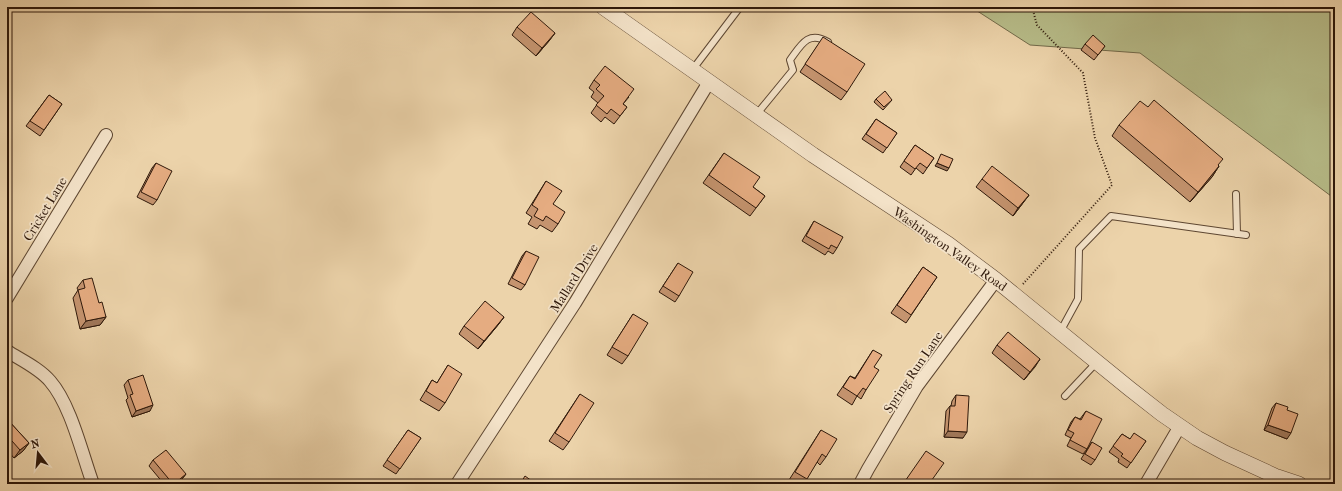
<svg xmlns="http://www.w3.org/2000/svg" width="1342" height="491" viewBox="0 0 1342 491" font-family="'IM FELL French Canon',serif">
<rect width="100%" height="100%" fill="#ecd3aa"/>
<filter id="stains"><feTurbulence type="fractalNoise" baseFrequency=".005" numOctaves="4"/><feColorMatrix values="0 0 0 0 .2 0 0 0 0 .09 0 0 0 0 .02 0 0 0 .5 -.17"/></filter>
<radialGradient id="worn" r=".72"><stop offset=".6" stop-color="#630" stop-opacity="0"/><stop offset="1" stop-color="#630" stop-opacity=".3"/></radialGradient>
<polygon fill="#b7bc89" stroke="#726a4a" points="971,7 1335,7 1335,199 1140,53 1030,45"/>
<g fill="none" stroke-linecap="round" stroke-linejoin="round">
<g stroke="#5e4732" stroke-width="8">
<g id="service">
<polyline points="693,69 740,7"/>
<path d="M756 115 793 70 790 60C801 45 808 30 828 42"/>
<polyline points="1236,194 1237,234"/>
<polyline points="1060,332 1078,299 1079,249 1111,216 1246,235"/>
<polyline points="1065,396 1097,362"/>
</g>
</g>
<g stroke="#5e4732" stroke-width="14">
<g id="minor">
<polyline points="7,298 106,135"/>
<path d="M7 351C21 360 39 368 50 381 71 405 82 454 93 484"/>
<polyline points="457,484 575,303 709,82"/>
<polyline points="860,484 868,469 917,386 996,280"/>
<polyline points="1146,484 1180,426"/>
</g>
</g>
<g stroke="#5e4732" stroke-width="16">
<polyline id="tertiary" points="603,7 813,155 948,244 996,280 1130,389 1162,414 1197,438 1225,453 1275,476 1299,484"/>
</g>
<polyline stroke="#2e180a" stroke-width="2" stroke-dasharray="1 2" stroke-linecap="butt" points="1023,284 1112,185 1095,138 1083,73 1037,25 1032,7"/>
<use href="#service" stroke="#f3e2c8" stroke-width="6"/>
<use href="#minor" stroke="#f3e2c8" stroke-width="12"/>
<use href="#tertiary" stroke="#f3e2c8" stroke-width="15"/>
</g>
<g fill="#c5946f" stroke="#2e180a">
<polygon points="517,27 555,33 549,41 536,56 512,35"/>
<polygon points="1085,44 1105,46 1094,60 1081,50"/>
<polygon points="818,45 847,92 841,100 800,72"/>
<polygon points="594,80 629,97 623,104 627,107 614,124 605,117 601,122 591,113 598,103 591,97 594,92 589,88"/>
<polygon points="49,95 62,104 40,136 26,126"/>
<polygon points="876,99 892,100 883,110 874,102"/>
<polygon points="876,119 897,133 883,153 862,139"/>
<polygon points="1119,125 1219,166 1212,177 1190,202 1112,136"/>
<polygon points="915,145 934,158 923,174 916,168 911,175 900,167"/>
<polygon points="724,153 753,187 765,196 750,216 703,183"/>
<polygon points="156,163 157,200 153,205 137,197 152,168"/>
<polygon points="982,179 1029,195 1013,216 976,187"/>
<polygon points="546,181 553,204 558,224 552,232 540,225 537,229 528,224 532,217 526,213"/>
<polygon points="814,221 837,248 833,254 828,251 825,255 802,241"/>
<polygon points="526,251 525,285 521,290 508,284 522,256"/>
<polygon points="678,263 679,296 675,302 659,292"/>
<polygon points="923,267 937,277 906,323 891,313"/>
<polygon points="83,280 99,303 106,317 100,325 80,329 73,298 78,290 77,288"/>
<polygon points="633,314 628,356 622,364 607,355"/>
<polygon points="504,317 498,325 478,349 459,334 464,326"/>
<polygon points="997,345 1040,359 1024,380 992,353"/>
<polygon points="873,350 874,367 866,390 861,399 857,396 852,405 837,395 850,376 855,378"/>
<polygon points="448,365 445,403 439,411 420,400 432,380 437,383"/>
<polygon points="128,380 150,411 132,417 126,400 128,398 124,385"/>
<polygon points="580,394 569,442 563,450 549,441"/>
<polygon points="956,395 963,438 944,437 946,411 950,406 951,406 952,401"/>
<polygon points="1276,403 1287,410 1287,439 1264,430 1272,408"/>
<polygon points="1086,411 1087,449 1083,454 1067,446 1071,438 1065,435 1071,422 1075,417 1080,419"/>
<polygon points="7,419 29,443 23,451 14,458 7,450"/>
<polygon points="408,430 421,438 396,474 383,466"/>
<polygon points="821,430 826,457 820,465 817,462 803,484 797,484 789,480"/>
<polygon points="1122,434 1130,439 1146,441 1127,468 1118,462 1119,459 1109,452"/>
<polygon points="1092,442 1095,460 1091,465 1081,459"/>
<polygon points="153,460 186,474 182,479 177,484 164,484 149,466"/>
</g>
<g fill="#a0785a" stroke="#2e180a">
<polygon points="555,33 549,41 536,56 542,48"/>
<polygon points="937,163 949,168 947,171 935,166"/>
<polygon points="1219,166 1212,177 1190,202 1198,192"/>
<polygon points="1029,195 1023,203 1013,216 1018,208"/>
<polygon points="106,317 100,325 80,329 86,321"/>
<polygon points="504,317 498,325 478,349 484,341"/>
<polygon points="1040,359 1035,367 1024,380 1030,372"/>
<polygon points="153,405 150,411 132,417 136,411"/>
<polygon points="1268,425 1291,433 1287,439 1264,430"/>
<polygon points="948,431 967,432 963,438 944,437"/>
<polygon points="29,443 23,451 14,458 20,450"/>
<polygon points="186,474 182,479 177,484 174,484"/>
</g>
<g fill="#e5ac81" stroke="#2e180a">
<polygon points="531,12 555,33 542,48 517,27"/>
<polygon points="1093,35 1105,46 1098,55 1085,44"/>
<polygon points="823,37 865,64 847,92 805,64"/>
<polygon points="605,66 634,89 623,104 627,107 620,116 611,109 607,114 596,105 604,96 596,89 600,85 594,80"/>
<polygon points="885,91 892,100 884,107 876,99"/>
<polygon points="49,95 62,104 44,130 30,121"/>
<polygon points="1154,100 1223,159 1218,165 1219,166 1198,192 1119,125 1140,101 1148,107"/>
<polygon points="876,119 897,133 887,148 866,134"/>
<polygon points="915,145 934,158 927,168 920,163 915,169 904,161"/>
<polygon points="724,153 760,177 753,187 765,196 756,208 709,175"/>
<polygon points="941,154 953,159 949,168 937,163"/>
<polygon points="156,163 172,171 157,200 141,192"/>
<polygon points="992,166 1029,195 1018,208 982,179"/>
<polygon points="546,181 562,191 553,204 565,212 558,224 546,216 543,221 534,216 538,209 532,205"/>
<polygon points="814,221 843,237 837,248 831,245 829,249 806,236"/>
<polygon points="526,251 539,257 525,285 512,278"/>
<polygon points="678,263 693,272 679,296 663,286"/>
<polygon points="923,267 937,277 911,315 897,305"/>
<polygon points="92,278 99,303 102,302 106,317 86,321 78,290 85,288 83,280"/>
<polygon points="485,301 504,317 484,341 464,326"/>
<polygon points="633,314 648,323 628,356 612,347"/>
<polygon points="1008,332 1040,359 1030,372 997,345"/>
<polygon points="873,350 882,355 874,367 879,370 866,390 863,388 857,396 843,387 850,376 855,379"/>
<polygon points="448,365 462,374 445,403 426,391 432,380 437,383"/>
<polygon points="143,375 153,405 136,411 130,395 133,394 128,380"/>
<polygon points="580,394 594,403 569,442 555,433"/>
<polygon points="956,395 969,396 967,432 948,431 950,406 955,406"/>
<polygon points="1276,403 1288,407 1287,410 1298,414 1291,433 1268,425"/>
<polygon points="1086,411 1102,419 1087,449 1070,440 1074,433 1068,430 1075,417 1081,420"/>
<polygon points="7,419 29,443 20,450 12,441 7,445"/>
<polygon points="408,430 421,438 400,469 387,460"/>
<polygon points="821,430 837,439 826,457 822,454 807,479 795,472"/>
<polygon points="1134,433 1146,441 1131,463 1121,456 1123,454 1113,446 1122,434 1130,439"/>
<polygon points="1092,442 1102,448 1095,460 1085,454"/>
<polygon points="166,450 186,474 174,484 173,484 153,460"/>
<polygon points="926,451 944,463 929,484 903,484"/>
<polygon points="525,476 536,484 520,484"/>
</g>
<g text-anchor="middle" dominant-baseline="central" stroke-width="3.5" stroke-linejoin="round" paint-order="stroke">
<g font-size="13" fill="#2e180a" stroke="#f3e2c8">
<text transform="translate(45 209) rotate(-59)">Cricket Lane</text>
<text transform="translate(950 249) rotate(35)">Washington Valley Road</text>
<text transform="translate(574 278) rotate(-58)">Mallard Drive</text>
<text transform="translate(913 372) rotate(-56)">Spring Run Lane</text>
</g>
</g>
<rect width="1342" height="491" fill="none" stroke="#ecd3aa" stroke-width="24"/>
<rect x="8" y="8" width="1326" height="475" fill="none" stroke="#2e180a" stroke-width="2"/>
<rect x="12" y="12" width="1318" height="467" fill="none" stroke="#2e180a"/>
<g transform="translate(38 453) rotate(344)" stroke="#f3e2c8" stroke-width="3" paint-order="stroke">
<path d="M0-3L7 15L0 10L-7 15Z" fill="#2e180a"/>
<text y="-6" font-size="11" font-weight="bold" text-anchor="middle" fill="#2e180a">N</text>
</g>
<rect width="100%" height="100%" filter="url(#stains)"/>
<rect width="100%" height="100%" fill="url(#worn)"/>
</svg>
